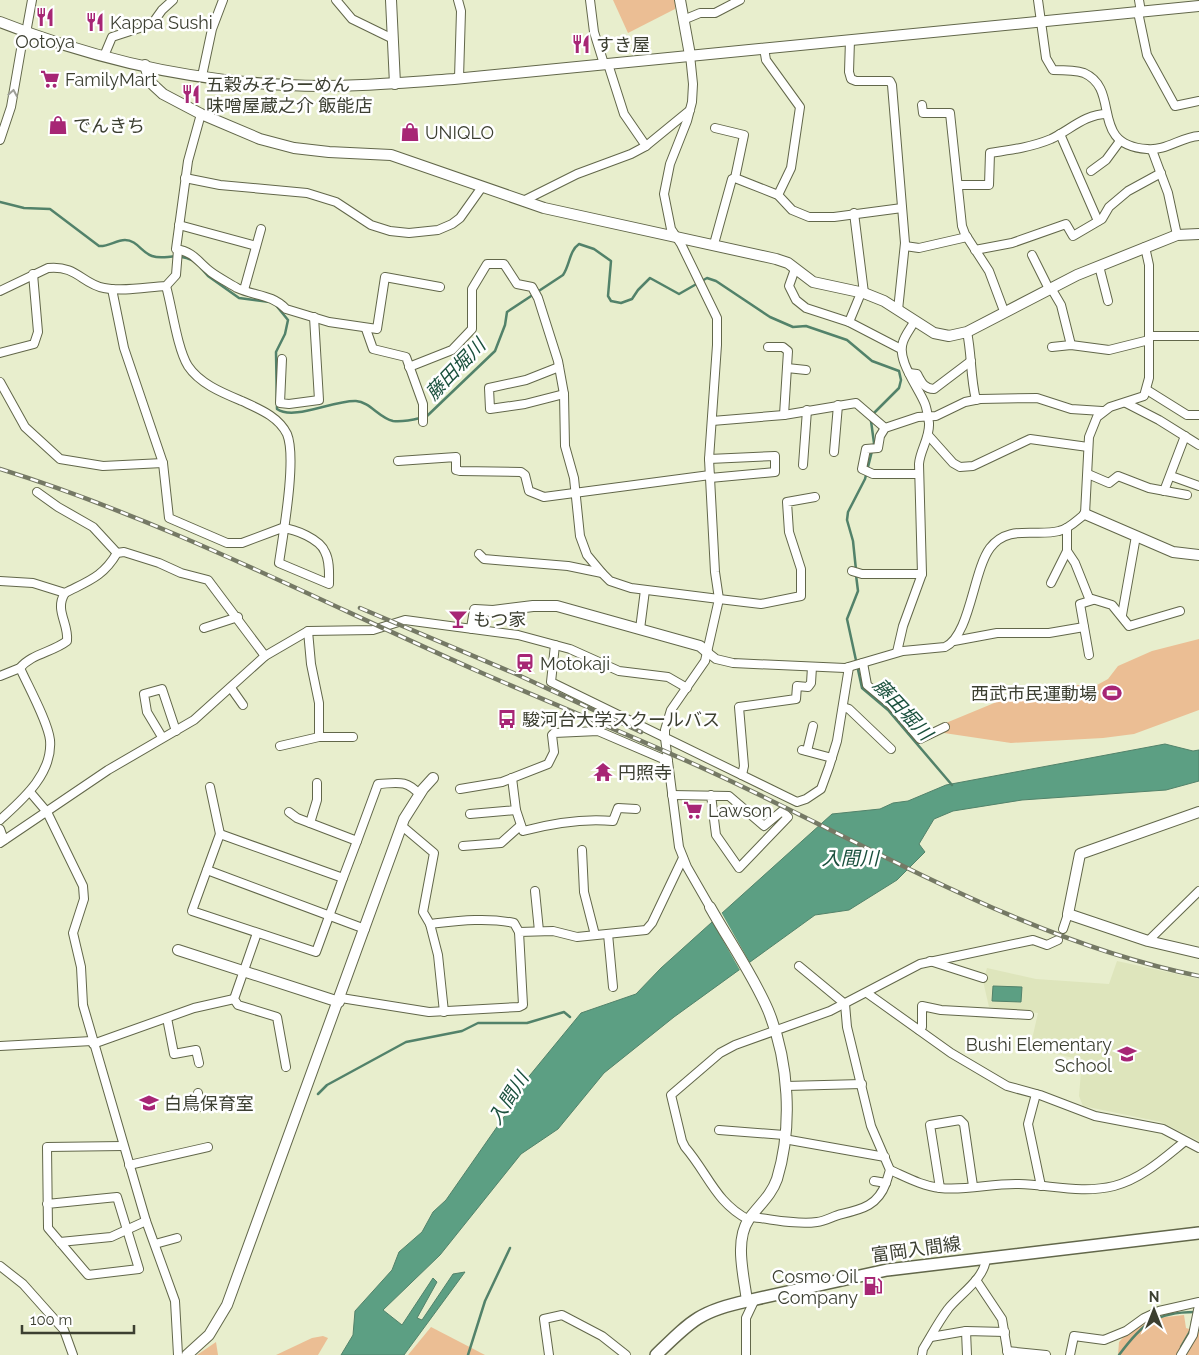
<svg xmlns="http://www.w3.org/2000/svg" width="1199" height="1355" viewBox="0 0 1199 1355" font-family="Raleway,'Noto Sans JP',sans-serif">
<rect width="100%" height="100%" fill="#e8eecd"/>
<polygon fill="#dee5bc" points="1117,961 1199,979 1199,1141 1161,1122 1083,1106 1079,1096 1082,1060 1030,1048 1038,1013 989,1007 983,981 987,968 1036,979 1109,984"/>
<g fill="#ebbe94">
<polygon points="613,0 675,0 675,9 628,33"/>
<polygon points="1199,639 1199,710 1134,734 1103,738 1011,743 944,733 941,725 999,701 1054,685 1097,685 1108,679 1118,666 1152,651"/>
<polygon points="1184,1315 1186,1328 1199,1332 1199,1355 1118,1355 1119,1342 1140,1320"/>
<polygon points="431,1327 485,1355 408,1355"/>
<polygon points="323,1336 328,1338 318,1355 276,1355 312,1338"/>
<polygon points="216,1342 218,1355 197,1355"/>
</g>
<g fill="#5c9f83" stroke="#52826a">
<polygon points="1165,744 1193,751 1199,750 1199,781 1166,790 1022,800 953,811 934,819 919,844 925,852 897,880 849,910 815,915 674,1017 604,1073 558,1129 521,1154 440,1255 383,1310 402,1325 433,1278 437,1282 417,1318 422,1320 453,1274 465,1272 404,1355 341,1355 353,1335 355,1311 392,1270 399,1252 422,1232 433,1212 446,1200 506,1114 512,1097 581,1013 636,994 661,968 832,814 880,809 893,803 908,801 946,785"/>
<polygon points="993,986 1022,987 1021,1002 992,1001"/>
</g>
<polygon fill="#e8eecd" points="720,910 751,965 741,972 711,919"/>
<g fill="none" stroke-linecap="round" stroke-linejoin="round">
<g stroke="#52826a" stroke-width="2.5">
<path d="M0 202 24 208 50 209 99 246C108 247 116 240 125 240 137 240 141 252 152 256 166 261 174 251 194 261"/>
<polyline points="201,268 208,276 239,298 270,302"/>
<path d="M275 304 288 320 285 334 276 352 277 409C294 421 333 400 356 401 370 402 379 418 393 421 402 422 412 420 420 418"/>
<path d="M426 417 495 351 505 325 507 312 563 275C570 265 569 251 579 244L594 249 611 261 608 296 611 301 621 303 632 299 638 290 650 278 679 294 707 278 716 281 770 317 793 327 806 326 847 340 872 361 899 371 901 380 899 388 873 414 871 421 874 443 865 479 848 512 847 520 853 541 856 570"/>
<polyline points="856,575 858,591 847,619 862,688 888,710 952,785"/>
<polyline points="318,1094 327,1085 406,1042 462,1031 478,1023 527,1023 564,1012 570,1017"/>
<polyline points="1181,1347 1192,1328 1192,1321"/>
<polyline points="468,1355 485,1301 510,1248"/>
<path d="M1119 1355C1142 1324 1155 1312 1195 1312"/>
</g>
<g stroke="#62674a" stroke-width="10">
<g id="minor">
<polyline points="336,0 352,19 393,39"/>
<polyline points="458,0 461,11 459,78"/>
<polyline points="590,0 594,32 604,64"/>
<path d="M1038 0 1046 58 1053 70C1063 70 1075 70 1084 73 1122 90 1088 145 1147 149 1166 151 1181 137 1199 136"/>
<polyline points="1139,0 1141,12"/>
<polyline points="1138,12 1147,55 1175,106 1199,101"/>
<polyline points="683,20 700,13 715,13 740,0"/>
<polyline points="26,33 32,0"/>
<polyline points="850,40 849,72 851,79 856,81 890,81 892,85 905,243 898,310"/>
<polyline points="764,48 766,60 800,107 791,168 778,195"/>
<polyline points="690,55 693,84 692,102 687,121 670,164 664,194 671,229 681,244 717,318 717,345 709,459 715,572 719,599 705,661 671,710 665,730 665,738 679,847 687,867 710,907"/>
<polyline points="104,56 112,37 152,24 162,10 173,0"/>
<polyline points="608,64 624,114 646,146"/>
<polyline points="202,76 212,29 223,0"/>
<polyline points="922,105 923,113 950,113 962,226 965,234 989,271 1004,311"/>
<path d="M201 114 188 161 176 249C194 252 198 262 211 272 219 278 229 283 237 288 254 296 272 294 286 309L329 322 377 329 385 277 440 287"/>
<polyline points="715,128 744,135 735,178"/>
<polyline points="1060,134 1098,221"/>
<polyline points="0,140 11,107 24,32"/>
<polyline points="1152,150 1168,193 1177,235"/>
<polyline points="1091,171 1106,160 1120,141"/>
<polyline points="185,178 220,185 307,193 336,202 371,225 390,231 409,233 438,230 452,224 460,218 482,187"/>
<path d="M959 185H989L990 153C1010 150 1032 147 1051 139 1070 130 1085 114 1107 114"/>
<polyline points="523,201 577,174 631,154 646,146 690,110"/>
<polyline points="854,213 864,293"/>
<polyline points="179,225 256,246"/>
<polyline points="714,244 732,179 735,178 778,195 792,210 809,217 834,217 902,208"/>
<polyline points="905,246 919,248 967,237"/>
<polyline points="975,250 1012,243 1066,224 1073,236 1102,219 1109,207 1128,191 1161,173"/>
<polyline points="1032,255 1049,289"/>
<polyline points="1099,266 1108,301"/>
<polyline points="795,269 789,286 796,300 806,308 849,322 901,349"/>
<polyline points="1051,288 1061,305 1071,345"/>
<path d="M112 289 124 348 163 463 169 518 227 543H242L282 528C295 529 320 539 325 552 330 561 329 574 329 584L279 563C283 535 297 458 287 434 278 416 259 409 242 401 223 393 200 384 188 366 177 348 172 307 166 286"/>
<polyline points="244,290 261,229"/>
<path d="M0 291 48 268C77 265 82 284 104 288 123 292 147 287 166 286L176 275 178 250"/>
<polyline points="849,322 861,293"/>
<polyline points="366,329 373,349 406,357 423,404 423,422"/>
<path d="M967 332C972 356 970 375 976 400"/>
<polyline points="1149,336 1199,336"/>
<polyline points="768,347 783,347 788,351 784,415"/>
<polyline points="1052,347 1071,345 1109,350 1149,340"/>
<polyline points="0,353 34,344 38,332 33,274"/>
<polyline points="282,359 280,403 289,404 319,400 314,317"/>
<polyline points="409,367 452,350 472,329 472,289 487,264 504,264 517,284 532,287 538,298 558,361 564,394 565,446 574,478 580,536 587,555 602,573"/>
<polyline points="559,367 526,380 489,388 490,409 525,404 564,394"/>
<polyline points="787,368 806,370"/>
<path d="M909 373 917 374C921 381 924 389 934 389L971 361"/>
<polyline points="0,382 25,427 60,459 103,466 163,463"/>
<polyline points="1147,390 1187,415 1199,415"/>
<polyline points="1126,403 1159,420 1199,445"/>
<polyline points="712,421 784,415 856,403 885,428"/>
<polyline points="928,435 953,463 960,467 973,466 1030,439 1088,447"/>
<polyline points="834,452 838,405"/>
<polyline points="709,459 775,456 775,472 710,478"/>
<polyline points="398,461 456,457 456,470 460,471 521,472 525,475 529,491 544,497 710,475"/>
<polyline points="803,465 807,410"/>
<polyline points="919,474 873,474 862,469 866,449 878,448 880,436 885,428 918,417 936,416 965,402 980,399 1037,398 1071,409 1102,411"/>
<polyline points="1088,474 1109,483 1118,476 1149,488 1187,495"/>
<polyline points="1171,476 1199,486"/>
<polyline points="1164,491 1185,436"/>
<polyline points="37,492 58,507 93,527 117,553"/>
<polyline points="1067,528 1067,551 1075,563 1089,598 1112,605 1129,626 1180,611"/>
<polyline points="479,554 484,559 568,566 602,573 610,581 631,588 719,599 761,604 801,596 801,569 789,532 787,502 815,497"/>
<polyline points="852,571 862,574 922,574"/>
<path d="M0 581 33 583 65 593C88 581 103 577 117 553L124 552 159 563 181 573 208 580 265 656"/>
<polyline points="1051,583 1067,551"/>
<polyline points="1122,615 1136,536"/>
<polyline points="204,628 238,617"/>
<polyline points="640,629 645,590"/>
<polyline points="308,631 311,664 319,703 319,737"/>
<polyline points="954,641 997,633 1049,633 1084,627"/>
<polyline points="555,645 551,682 797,802 806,799 821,789 829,767 837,741 849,667"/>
<path d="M707 652 716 659 733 663 845 668 903 651 945 647C970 636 973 571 990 548 1008 524 1035 537 1059 531 1069 529 1077 520 1085 514L1089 437 1097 417 1110 407 1144 396 1149 378V265L1145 247"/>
<path d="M897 652 903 626 922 574 919 464C920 450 930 438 929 423 928 417 927 409 925 404 919 388 896 360 903 342 905 335 911 328 914 322"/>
<polyline points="1089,655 1080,604 1093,600"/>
<polyline points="863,663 867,685 891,705 920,739 945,727"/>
<path d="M20 668C31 654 53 652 67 641 69 623 54 610 65 593"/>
<path d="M0 676 20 668C28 686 48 722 50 740 53 774 22 800 0 820"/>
<polyline points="231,688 243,705"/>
<polyline points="843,707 849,709 891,749"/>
<polyline points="162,737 147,712 144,694 162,689 176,731"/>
<polyline points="280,746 319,737 353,737"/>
<polyline points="802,750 832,758"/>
<polyline points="807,751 813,726"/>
<polyline points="742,775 744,766 739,707 796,699 797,686 808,687 811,683 812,667"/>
<polyline points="210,787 220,834"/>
<polyline points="460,789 502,782 548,764 554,752 552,735 554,733 598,731 668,761"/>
<polyline points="30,792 47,812 83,886 84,899 73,933 81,967 83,1005 146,1221 175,1301 178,1355"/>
<polyline points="672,795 729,796 764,826 782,811 788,817 739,868 716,835 711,795"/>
<path d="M516 810 523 831C553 823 582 818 613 821L618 808 636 809"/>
<polyline points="289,812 297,818 357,841 343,878"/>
<polyline points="470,814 516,810 512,778"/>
<polyline points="310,823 317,800 317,783"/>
<path d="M402 826 434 853 423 912 430 924C457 921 486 917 514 923L519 932"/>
<polyline points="0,829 4,840"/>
<polygon points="220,834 343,878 316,952 192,911"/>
<path d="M357 841 378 784C397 783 406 779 420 795"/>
<polyline points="0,843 108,770 194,720 265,656 308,631 373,630 405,620 518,635 570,649 619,671 668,677 687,688"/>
<polyline points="463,846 501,843 520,826"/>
<polyline points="582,850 584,892 595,935"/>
<polyline points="207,870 365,929"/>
<polyline points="535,891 539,931"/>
<polyline points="430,924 438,955 444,1012"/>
<polyline points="1063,929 1068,914"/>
<polyline points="257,933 234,999 238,1005 277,1017 286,1067"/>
<polyline points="608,934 613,987"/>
<polyline points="1148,941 1199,891"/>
<polyline points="930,961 983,978"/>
<polyline points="799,966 845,1004 847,1027 871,1126 890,1170 886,1183 874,1181"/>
<polyline points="867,993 951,1053 1007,1086 1040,1095 1095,1116 1163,1129 1199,1148"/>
<polyline points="341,998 429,1012 519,1007 523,1005 519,932 553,931 577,937 646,930 652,923 683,858"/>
<polyline points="167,1018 174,1054 196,1050 199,1063"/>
<polyline points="919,1030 922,1027 922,1006 941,1010 1029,1015"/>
<polyline points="93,1044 194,1008 234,999"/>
<polyline points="0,1046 92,1041"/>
<polyline points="786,1086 862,1084"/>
<polyline points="198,1093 200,1107"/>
<polyline points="1036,1094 1028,1124 1041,1186"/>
<polyline points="719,1130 784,1135"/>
<polyline points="784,1139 885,1157"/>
<polyline points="129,1165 208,1147"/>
<path d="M890 1170C906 1177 922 1186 940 1188 966 1191 993 1183 1019 1184 1051 1185 1082 1194 1114 1186 1141 1179 1163 1159 1184 1142"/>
<polyline points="940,1188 930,1125 960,1120 964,1124 973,1186"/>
<polyline points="47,1204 117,1197 139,1269 88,1275 48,1228 47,1147 123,1146"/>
<path d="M751 1217C772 1219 796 1225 817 1222 826 1221 833 1216 842 1214 863 1209 878 1205 886 1183"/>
<path d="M749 1220C715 1202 709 1175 685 1147L682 1141 671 1095 720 1053 735 1045 830 1011 920 964 1033 940 1047 945 1058 940"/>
<polyline points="60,1242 111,1237 146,1221"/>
<polyline points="155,1244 177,1238"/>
<polyline points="0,1266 23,1284 64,1330 73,1355"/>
<polyline points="976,1280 1002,1319 1008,1355"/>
<polyline points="966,1331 967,1355"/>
<polyline points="931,1337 966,1331 1005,1332"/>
<polyline points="1007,1351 1046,1355"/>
<polyline points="549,1355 544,1319 562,1315 602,1336 626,1355"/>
<polyline points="746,1355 746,1318 755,1299"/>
<path d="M922 1355 923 1349C931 1336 939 1321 948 1309 960 1294 986 1278 986 1257"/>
<polyline points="1070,1355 1074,1336 1104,1340 1126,1331 1144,1318 1159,1311 1199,1302"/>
<polyline points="1181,1355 1193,1335 1199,1305"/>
</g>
</g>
<g stroke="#62674a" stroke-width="12">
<g id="tertiary">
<polyline points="391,0 395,84"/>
<polyline points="680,0 690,55"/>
<path d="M0 22C91 58 190 81 288 85 343 88 399 83 454 79L1199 6"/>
<polyline points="145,65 150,82 163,94 201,114 260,139 294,148 329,152 391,155 544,208 776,259 788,263 813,282 864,293 884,301 934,333 949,336 967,332 1077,275 1177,235 1199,234"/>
<polyline points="1085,514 1173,552 1199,555"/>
<polyline points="472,628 475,610 493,611 533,606 557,606 700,646 707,652"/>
<polyline points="1199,812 1080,854 1068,914 1148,941 1199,953"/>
<path d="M710 907C729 941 753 975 768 1010 789 1061 793 1126 777 1179 771 1196 759 1205 749 1219 734 1241 744 1276 747 1301"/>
<polyline points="178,950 339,1002"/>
<polyline points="187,1355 209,1335 227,1305 404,819 423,789 433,778"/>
</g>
</g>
<g stroke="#62674a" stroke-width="14">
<path id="secondary" d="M656 1355C690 1322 699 1311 747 1301L887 1270 1199 1233"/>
</g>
<use href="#minor" stroke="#fff" stroke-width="8"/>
<use href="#tertiary" stroke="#fff" stroke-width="10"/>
<use href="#secondary" stroke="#fff" stroke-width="11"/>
<g stroke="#757965" stroke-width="4.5">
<g id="rail">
<path d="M0 469C167 521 323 603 482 673 569 711 656 745 741 786 890 857 1036 943 1199 976"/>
<polyline points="360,608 516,674 641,732"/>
</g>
</g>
<use href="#rail" stroke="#fff" stroke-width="2.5" stroke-dasharray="8" stroke-linecap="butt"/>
</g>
<defs><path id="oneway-chevron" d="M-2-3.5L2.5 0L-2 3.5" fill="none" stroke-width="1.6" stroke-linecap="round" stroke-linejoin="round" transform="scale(1.25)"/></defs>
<use stroke="#9e9f98" href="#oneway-chevron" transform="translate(13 93) rotate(-80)"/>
<defs>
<g id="restaurant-bare" transform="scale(1.5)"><path d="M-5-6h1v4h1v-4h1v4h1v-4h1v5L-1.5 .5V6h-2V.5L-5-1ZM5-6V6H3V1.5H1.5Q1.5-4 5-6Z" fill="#a72675" stroke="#fff" stroke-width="2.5" paint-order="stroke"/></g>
<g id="supermarket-bare" transform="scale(1.5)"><path d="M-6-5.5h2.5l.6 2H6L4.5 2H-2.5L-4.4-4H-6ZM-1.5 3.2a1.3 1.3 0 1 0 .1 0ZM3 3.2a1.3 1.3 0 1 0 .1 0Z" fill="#a72675" stroke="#fff" stroke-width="2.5" paint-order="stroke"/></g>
<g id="shop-bare" transform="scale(1.5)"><path d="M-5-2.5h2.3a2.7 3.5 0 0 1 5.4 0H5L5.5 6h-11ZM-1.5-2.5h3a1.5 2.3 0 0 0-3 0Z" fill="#a72675" stroke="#fff" stroke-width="2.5" paint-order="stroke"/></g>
<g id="bar-bare" transform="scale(1.5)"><path d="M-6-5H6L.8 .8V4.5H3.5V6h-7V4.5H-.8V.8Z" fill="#a72675" stroke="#fff" stroke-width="2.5" paint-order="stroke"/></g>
<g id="station-bare" transform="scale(1.5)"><path d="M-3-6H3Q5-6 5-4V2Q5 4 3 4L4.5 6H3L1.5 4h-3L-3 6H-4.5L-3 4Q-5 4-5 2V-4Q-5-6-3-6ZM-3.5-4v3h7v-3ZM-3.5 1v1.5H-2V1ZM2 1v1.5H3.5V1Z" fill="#a72675" stroke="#fff" stroke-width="2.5" paint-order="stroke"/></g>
<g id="stadium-bare" transform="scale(1.5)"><path d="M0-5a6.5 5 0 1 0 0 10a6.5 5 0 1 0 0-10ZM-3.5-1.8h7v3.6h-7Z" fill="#a72675" stroke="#fff" stroke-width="2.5" paint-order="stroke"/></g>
<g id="bus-bare" transform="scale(1.5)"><path d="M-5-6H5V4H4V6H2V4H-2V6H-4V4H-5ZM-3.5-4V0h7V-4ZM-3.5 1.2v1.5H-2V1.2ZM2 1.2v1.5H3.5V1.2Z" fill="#a72675" stroke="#fff" stroke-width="2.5" paint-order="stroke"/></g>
<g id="temple-bare" transform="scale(1.5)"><path d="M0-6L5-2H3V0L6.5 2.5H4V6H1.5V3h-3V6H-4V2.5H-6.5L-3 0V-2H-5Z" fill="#a72675" stroke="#fff" stroke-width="2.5" paint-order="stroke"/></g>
<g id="school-bare" transform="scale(1.5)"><path d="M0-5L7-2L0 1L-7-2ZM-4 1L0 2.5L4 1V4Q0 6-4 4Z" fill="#a72675" stroke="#fff" stroke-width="2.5" paint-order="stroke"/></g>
<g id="fuel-bare" transform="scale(1.5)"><path d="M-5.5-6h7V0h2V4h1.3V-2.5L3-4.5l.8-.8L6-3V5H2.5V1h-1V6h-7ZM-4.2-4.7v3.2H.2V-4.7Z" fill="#a72675" stroke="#fff" stroke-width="2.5" paint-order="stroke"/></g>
</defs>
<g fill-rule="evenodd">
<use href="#restaurant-bare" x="45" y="17"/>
<use href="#restaurant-bare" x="95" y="22"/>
<use href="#restaurant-bare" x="581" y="44"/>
<use href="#supermarket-bare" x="50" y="79"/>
<use href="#restaurant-bare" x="191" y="94"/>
<use href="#shop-bare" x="58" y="125"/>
<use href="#shop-bare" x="410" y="132"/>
<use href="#bar-bare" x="458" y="619"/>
<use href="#station-bare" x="525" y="663"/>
<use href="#stadium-bare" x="1112" y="693"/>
<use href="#bus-bare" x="507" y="719"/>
<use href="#temple-bare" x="603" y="772"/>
<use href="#supermarket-bare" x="693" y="810"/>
<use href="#school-bare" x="1127" y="1054"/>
<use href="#school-bare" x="149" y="1103"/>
<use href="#fuel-bare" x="873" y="1286"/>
</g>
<g text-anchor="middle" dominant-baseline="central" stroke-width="5" stroke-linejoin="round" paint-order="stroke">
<g font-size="18" fill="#3c3f31" stroke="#fff" text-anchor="start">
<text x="110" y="22">Kappa Sushi</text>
<text x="45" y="41" text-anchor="middle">Ootoya</text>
<text x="596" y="44">すき屋</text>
<text x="65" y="79">FamilyMart</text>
<text x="206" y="84">五穀みそらーめん<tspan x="206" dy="21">味噌屋蔵之介 飯能店</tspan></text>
<text x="73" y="125">でんきち</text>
<text x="425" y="132">UNIQLO</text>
<text x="473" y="619">もつ家</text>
<text x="540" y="663">Motokaji</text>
<text x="1097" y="693" text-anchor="end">西武市民運動場</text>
<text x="522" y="719">駿河台大学スクールバス</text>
<text x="618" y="772">円照寺</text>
<text x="708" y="810">Lawson</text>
<text x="1112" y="1044" text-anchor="end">Bushi Elementary<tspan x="1112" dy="21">School</tspan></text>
<text x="164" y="1103">白鳥保育室</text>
<text x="858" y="1276" text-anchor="end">Cosmo Oil<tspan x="858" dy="21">Company</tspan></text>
</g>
<g font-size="18" fill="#3c3f31" stroke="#fff">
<text transform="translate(916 1249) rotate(-8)">富岡入間線</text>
</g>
<g font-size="19" font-style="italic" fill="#1a503d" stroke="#fff">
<text transform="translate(455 369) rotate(-46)">藤田堀川</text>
<text transform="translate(903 709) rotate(47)">藤田堀川</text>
<text x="850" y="858">入間川</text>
<text transform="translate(508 1098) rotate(-58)">入間川</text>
</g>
</g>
<g transform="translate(1154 1310)" stroke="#ffffff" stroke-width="4" paint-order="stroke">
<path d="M0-4L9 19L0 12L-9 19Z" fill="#3c3f31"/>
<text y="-8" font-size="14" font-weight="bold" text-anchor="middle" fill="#3c3f31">N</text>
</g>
<path d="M22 1325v8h112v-8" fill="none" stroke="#3c3f31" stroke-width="2.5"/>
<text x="30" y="1325" font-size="15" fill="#3c3f31" stroke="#ffffff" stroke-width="4" paint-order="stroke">100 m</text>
</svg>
